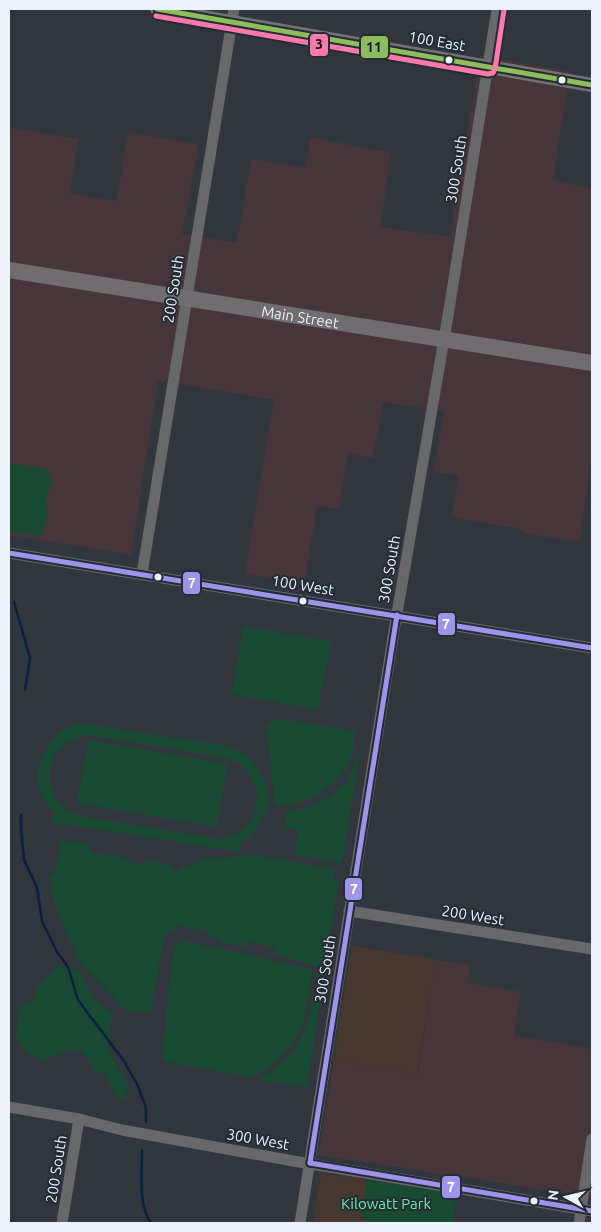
<svg xmlns="http://www.w3.org/2000/svg" width="601" height="1232" viewBox="0 0 601 1232" font-family="Ubuntu,sans-serif">
<rect width="100%" height="100%" fill="#30363c"/>
<g fill="#473639">
<polygon points="480,56 570,71 553,180 592,188 592,466 590,466 580,542 529,534 516,528 452,518 459,475 434,472 444,411 383,402 373,458 348,454 339,509 317,506 304,584 245,574 274,400 158,381 131,555 9,535 9,128 78,139 70,193 117,201 128,132 199,144 182,234 237,243 251,159 306,168 310,138 390,152 381,227 450,237"/>
<polygon points="436,960 471,965 468,983 521,992 514,1036 592,1049 592,1197 318,1155 334,1060 418,1074"/>
</g>
<g fill="#463831">
<polygon points="352,946 436,959 417,1074 333,1060"/>
<polygon points="321,1173 367,1180 361,1219 368,1220 368,1223 313,1223"/>
</g>
<g fill="#184932" fill-rule="evenodd">
<polygon points="9,463 47,469 52,479 46,500 48,518 41,536 9,531"/>
<polygon points="244,626 331,642 318,710 231,694"/>
<path d="M275 718 356 731C354 742 354 755 348 765 334 788 301 809 275 806L267 727Z"/>
<path d="M81 723 227 746C253 753 272 778 268 805 268 809 266 813 264 816 259 829 252 835 241 842L239 852 53 822 54 813C48 806 42 799 39 790 33 768 46 740 66 729 70 726 76 725 81 723ZM86 735 215 756C223 758 233 759 240 764 258 777 263 805 249 823 242 833 230 836 219 839L84 817C75 814 67 811 60 804 48 789 46 765 59 750 65 742 77 738 86 735Z"/>
<polygon points="88,740 228,764 217,827 77,803"/>
<path d="M361 750 342 863 294 855 298 830 284 827 287 811C306 809 326 802 340 788 349 779 355 762 361 750Z"/>
<path d="M61 840 91 845 90 852 129 858 128 862 145 864 146 860 168 864 176 873 184 866 190 867 202 859 254 855 335 869 334 879 339 880 307 1087 258 1080C264 1076 272 1072 278 1067 307 1042 314 1003 318 967L275 954 274 948 248 941 246 947 220 942V939L207 936 208 931 179 926 164 935 151 1011 128 1012 80 963 54 903 49 874 54 875Z"/>
<polygon points="181,941 235,951 312,970 309,992 304,1022 295,1039 277,1062 262,1072 250,1077 163,1061 167,1000 175,946"/>
<polygon points="59,966 78,969 97,1003 112,1013 108,1050 129,1086 124,1100 116,1097 105,1074 94,1071 84,1053 71,1050 42,1061 23,1049 16,1036 20,1006 34,1000 38,987"/>
<polygon points="367,1180 457,1194 452,1223 368,1223 368,1220 361,1219"/>
</g>
<g fill="none" stroke-linecap="round" stroke-linejoin="round">
<g stroke="#092041" stroke-width="2.5">
<polyline points="14,602 30,658 25,690"/>
<polyline points="21,815 21,828 24,860 37,887 42,921 57,952 68,967 78,1000 124,1061 138,1086 146,1108 146,1121"/>
<path d="M142 1151C142 1173 138 1205 151 1223"/>
</g>
<g stroke="#686769" stroke-width="11">
<polyline points="9,553 592,648"/>
<polyline points="142,574 234,9"/>
<polyline points="349,911 592,949"/>
<polyline points="9,1107 79,1119 122,1130 293,1161 592,1211"/>
<polyline points="62,1223 79,1119"/>
<polyline points="300,1223 394,631 448,316 497,9"/>
<polyline points="579,1223 592,1139"/>
</g>
<polyline stroke="#737172" stroke-width="14" points="157,9 592,85"/>
<path stroke="#6f6d6f" stroke-width="16" id="s1" d="M9 270 592 363"/>
<g stroke="#232c35" stroke-width="9">
<g id="bus-1">
<polyline points="9,553 592,648"/>
<polyline points="310,1163 397,615"/>
<polyline points="310,1163 592,1211"/>
</g>
</g>
<g stroke="#232c35" stroke-width="9">
<polyline id="bus-2" points="157,9 592,85"/>
</g>
<g stroke="#232c35" stroke-width="9">
<polyline id="bus-3" points="156,16 488,74 493,73 495,69 504,10"/>
</g>
<use href="#bus-1" stroke="#a093eb" stroke-width="5"/>
<use href="#bus-2" stroke="#8ebe5b" stroke-width="5"/>
<use href="#bus-3" stroke="#ff7aab" stroke-width="5"/>
</g>
<g fill="#edf3fa" stroke="#232c35" stroke-width="2">
<circle cx="449" cy="60" r="4.5"/>
<circle cx="562" cy="80" r="4.5"/>
<circle cx="158" cy="577" r="4.5"/>
<circle cx="303" cy="601" r="4.5"/>
<circle cx="534" cy="1201" r="4.5"/>
</g>
<g text-anchor="middle" dominant-baseline="central" stroke-width="4" stroke-linejoin="round" paint-order="stroke">
<g font-size="15" fill="#edf3fa" stroke="#232c35">
<text transform="translate(437 41) rotate(10)">100 East</text>
<text transform="translate(456 169) rotate(-81)">300 South</text>
<text transform="translate(173 289) rotate(-81)">200 South</text>
<text stroke="none"><textPath href="#s1" startOffset="295">Main Street</textPath></text>
<text transform="translate(389 569) rotate(-80)">300 South</text>
<text transform="translate(303 585) rotate(9)">100 West</text>
<text transform="translate(473 915) rotate(9)">200 West</text>
<text transform="translate(325 969) rotate(-81)">300 South</text>
<text transform="translate(258 1139) rotate(10)">300 West</text>
<text transform="translate(56 1169) rotate(-81)">200 South</text>
</g>
<g font-size="15" fill="#68efa9" stroke="#232c35">
<text x="386" y="1203">Kilowatt Park</text>
</g>
</g>
<g stroke="#232c35" stroke-width="2">
<rect x="309" y="33" width="20" height="24" rx="5" fill="#ff7aab"/>
<rect x="360" y="35" width="29" height="24" rx="5" fill="#8ebe5b"/>
<rect x="182" y="571" width="19" height="24" rx="5" fill="#a093eb"/>
<rect x="437" y="612" width="19" height="24" rx="5" fill="#a093eb"/>
<rect x="344" y="877" width="19" height="24" rx="5" fill="#a093eb"/>
<rect x="441" y="1175" width="20" height="24" rx="5" fill="#a093eb"/>
</g>
<g font-size="14" text-anchor="middle" font-weight="bold" fill="#fff">
<text x="192" y="588">7</text>
<text x="446" y="629">7</text>
<text x="354" y="894">7</text>
<text x="451" y="1192">7</text>
</g>
<g font-size="14" text-anchor="middle" font-weight="bold" fill="#111">
<text x="319" y="49">3</text>
<text x="374" y="52">11</text>
</g>
<rect width="601" height="1232" fill="none" stroke="#edf3fa" stroke-width="20"/>
<g transform="translate(566 1197) rotate(278)" stroke="#232c35" stroke-width="4" paint-order="stroke">
<path d="M0-4L9 19L0 12L-9 19Z" fill="#edf3fa"/>
<text y="-8" font-size="14" font-weight="bold" text-anchor="middle" fill="#edf3fa">N</text>
</g>
</svg>
